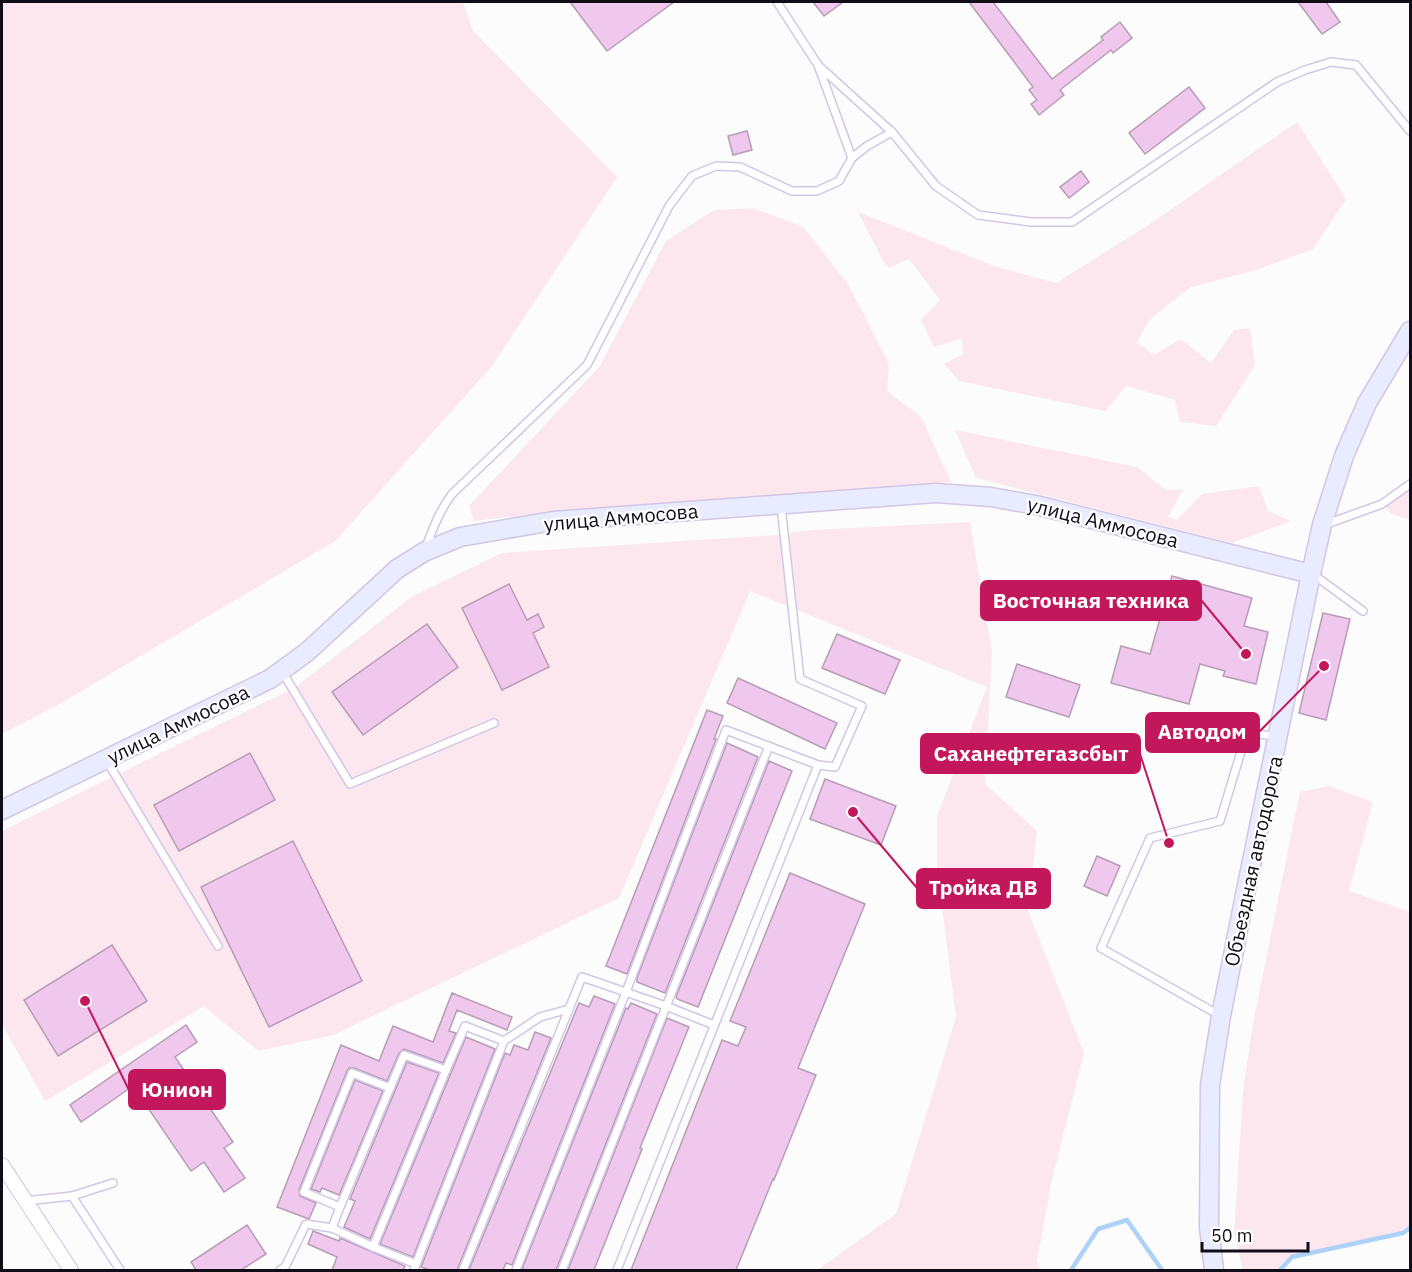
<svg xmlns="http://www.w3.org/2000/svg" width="1412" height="1272" viewBox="0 0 1412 1272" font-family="'IBM Plex Sans',sans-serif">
<rect width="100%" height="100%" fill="#fcfcfc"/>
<g fill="#fde7ef">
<polygon points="2,2 463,2 473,31 617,177 492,366 335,541 61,703 2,734"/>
<polygon points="1297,122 1346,199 1313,249 1256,270 1191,287 1149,320 1137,342 1154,355 1181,339 1211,363 1234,330 1250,328 1255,365 1216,426 1180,422 1175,400 1126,386 1106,411 959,381 944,364 963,354 962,338 934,347 921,320 940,300 909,259 889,268 883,261 858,212 997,267 1056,283 1150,224"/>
<polygon points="753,208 803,227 848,284 889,364 887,391 921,417 951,482 583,509 474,521 469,506 600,366 666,241 714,210"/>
<polygon points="955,430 1137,467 1166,490 1183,489 1168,517 1177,520 1202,494 1259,486 1268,511 1291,521 1232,543 976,478"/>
<polygon points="1410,484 1410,520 1392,514 1382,504"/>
<polygon points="970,522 992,651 985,784 1037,831 1028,911 1084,1053 1052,1179 1037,1260 1040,1270 817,1270 896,1214 956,1017 937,867 937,816 987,687 750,591 619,898 333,1035 258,1051 204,1006 45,1101 2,1024 2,831 294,688 413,596 502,553 776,535 812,530"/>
<polygon points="1329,786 1373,802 1349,891 1410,912 1410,1228 1403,1233 1293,1257 1280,1270 1243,1270 1234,1234 1243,1092 1253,1023 1300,792"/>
</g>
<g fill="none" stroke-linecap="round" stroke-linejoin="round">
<g stroke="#add2f8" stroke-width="4.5">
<polyline points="1071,1270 1098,1229 1127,1220 1162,1270"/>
<polyline points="1280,1270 1292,1257 1403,1233 1410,1228"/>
</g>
</g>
<g fill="#f0c8ee" stroke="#b79cb6" stroke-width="1.5">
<polygon points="570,2 674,2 607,51"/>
<polygon points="813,2 843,2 824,16"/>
<polygon points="969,2 993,2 1052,79 1103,40 1101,37 1120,22 1132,38 1113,53 1111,50 1060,90 1064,95 1039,115 1031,104 1037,100 1029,90 1033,87"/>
<polygon points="1298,2 1326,2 1340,22 1322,34"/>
<polygon points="1189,87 1205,108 1145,154 1129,133"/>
<polygon points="747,131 752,150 733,155 728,136"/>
<polygon points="1081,171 1089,182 1069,198 1060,187"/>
<polygon points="1172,576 1252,598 1244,626 1268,632 1256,684 1223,676 1225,671 1200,664 1189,704 1111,683 1121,646 1150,654"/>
<polygon points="509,584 527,620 538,614 544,627 533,633 549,667 502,690 462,608"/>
<polygon points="1323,613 1350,619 1326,720 1299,713"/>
<polygon points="427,624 458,667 363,735 332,692"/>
<polygon points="837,634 900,660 885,694 822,668"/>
<polygon points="1017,664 1080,685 1069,717 1006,697"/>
<polygon points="738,678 837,723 825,749 727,703"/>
<polygon points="707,710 723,716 714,739 716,739 627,974 606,966"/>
<polygon points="727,743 758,757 665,993 637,982 637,978"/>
<polygon points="250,753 275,800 179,851 154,805"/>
<polygon points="769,761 792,771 698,1007 677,999 676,997"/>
<polygon points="825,779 896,806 881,845 810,819"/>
<polygon points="293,841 362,981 269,1027 201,887"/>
<polygon points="1097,856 1120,866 1107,896 1084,886"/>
<polygon points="790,873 865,904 798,1068 816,1075 774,1180 773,1179 736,1270 631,1270 722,1040 738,1046 746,1027 730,1021"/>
<polygon points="112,945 147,1001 58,1056 24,1000"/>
<polygon points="452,993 512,1017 507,1030 457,1010 449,1031 456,1033 443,1063 404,1049 399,1053 387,1081 354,1068 349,1068 347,1071 299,1190 300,1196 316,1203 309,1219 277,1207 341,1045 379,1061 393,1026 433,1042"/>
<polygon points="594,996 615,1004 512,1265 506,1263 503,1270 469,1270 579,1003 589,1007"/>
<polygon points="631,1003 657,1014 556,1270 526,1270 522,1269 626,1008 628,1009"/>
<polygon points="667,1018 689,1027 640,1148 642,1149 594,1270 568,1270"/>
<polygon points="186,1025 197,1042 175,1057 233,1142 224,1148 245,1178 224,1192 204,1162 191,1171 133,1086 81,1122 70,1105"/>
<polygon points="535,1032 551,1038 457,1270 430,1270 421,1267 505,1053 510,1055 514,1045 528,1050"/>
<polygon points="466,1037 495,1049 413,1257 380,1244"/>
<polygon points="407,1062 439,1073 370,1239 344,1227 355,1201 350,1199"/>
<polygon points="355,1080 383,1091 339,1195 322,1188 320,1192 311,1189"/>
<polygon points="247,1225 266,1254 241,1270 196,1270 191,1262"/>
<polygon points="313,1231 339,1241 340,1238 405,1266 403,1270 332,1270 337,1257 308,1244"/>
</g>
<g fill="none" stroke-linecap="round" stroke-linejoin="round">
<g stroke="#d2c6e7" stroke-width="10">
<g id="lane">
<polyline points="820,67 892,132 936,186 978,215 1031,222 1072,222 1277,82 1305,70 1331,62 1356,65 1410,131"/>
<polyline points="852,158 867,146 892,132"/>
<polyline points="781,506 800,679 862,706 835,767 818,765"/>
<polyline points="1324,525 1382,504 1410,484"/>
<path d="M426 547C433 528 440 510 452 494L587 365 669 206 692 176 716 166 740 167 792 191H817L839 181 852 158 818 65 777 2"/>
<polyline points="1314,575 1363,611"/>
<polyline points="283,673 350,784 494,723"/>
<polyline points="107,761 218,946"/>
<polyline points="1219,1015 1101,948 1150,838 1220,821 1247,732 1278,737"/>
<polyline points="72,1196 113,1183"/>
<polyline points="25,1201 72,1196 120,1270"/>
<polyline points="340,1207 390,1088"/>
<polyline points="373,1247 446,1070"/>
<polyline points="416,1264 504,1041"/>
<polyline points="280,1270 285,1267 306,1224 332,1228"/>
<polyline points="414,1270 416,1264 373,1247 332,1228 340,1207 304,1192 352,1073 390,1088 404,1055 446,1070 465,1026 504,1041 540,1017 569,1009"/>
<polyline points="463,1270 582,977 666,1006 714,1025"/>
<polyline points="516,1270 626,992 726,730 818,765 617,1270"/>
<polyline points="562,1270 769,746"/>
</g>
</g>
<g stroke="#d2c6e7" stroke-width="16">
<polyline id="street" points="2,1165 71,1270"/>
</g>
<g stroke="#d2c6e7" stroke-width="21">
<g id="secondary">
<polyline points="2,810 270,679 307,652 397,569 424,552 460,537 553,521 936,493 991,497 1036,505 1311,574"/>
<polyline points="1214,1270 1209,1227 1210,1085 1221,1016 1247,885 1311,574 1322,525 1344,456 1367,403 1410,331"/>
</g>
</g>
<use href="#lane" stroke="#fff" stroke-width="7"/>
<use href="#street" stroke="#fff" stroke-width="14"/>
<use href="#secondary" stroke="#e8ecfe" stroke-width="18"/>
</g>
<g text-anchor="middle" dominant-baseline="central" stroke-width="4.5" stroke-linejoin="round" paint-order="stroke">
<g font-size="20" fill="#110d18" stroke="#fff">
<text transform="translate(621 517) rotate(-5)">улица Аммосова</text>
<text transform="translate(1103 522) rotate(14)">улица Аммосова</text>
<text transform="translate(178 724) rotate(-26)">улица Аммосова</text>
<text transform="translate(1253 861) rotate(-78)">Объездная автодорога</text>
</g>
</g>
<path fill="none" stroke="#c2185b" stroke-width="2" d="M1246 654L1201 600M1324 666L1259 732M1169 843L1140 754M853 812L917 888M85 1001L129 1090"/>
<g fill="#c2185b" stroke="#fff" stroke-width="2">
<circle cx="1246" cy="654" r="6"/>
<circle cx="1324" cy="666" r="6"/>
<circle cx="1169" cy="843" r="6"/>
<circle cx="853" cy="812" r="6"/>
<circle cx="85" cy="1001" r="6"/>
</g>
<g fill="#c2185b" stroke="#c2185b" stroke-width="2">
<rect x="981" y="581" width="220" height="39" rx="6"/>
<rect x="1146" y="713" width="113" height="39" rx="6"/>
<rect x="921" y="734" width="219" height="39" rx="6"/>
<rect x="917" y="869" width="133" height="39" rx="6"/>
<rect x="129" y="1070" width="96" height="39" rx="6"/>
</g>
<g font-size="21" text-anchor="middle" font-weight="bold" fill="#fff">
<text x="1091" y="608">Восточная техника</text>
<text x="1202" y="739">Автодом</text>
<text x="1031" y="761">Саханефтегазсбыт</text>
<text x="983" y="895">Тройка ДВ</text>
<text x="177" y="1097">Юнион</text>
</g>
<rect width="1412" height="1272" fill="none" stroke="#110d18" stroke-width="6"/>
<path d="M1202 1242v9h106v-9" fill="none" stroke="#110d18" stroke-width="3"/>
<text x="1211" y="1242" font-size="18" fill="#110d18" stroke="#ffffff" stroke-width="4.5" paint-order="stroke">50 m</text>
</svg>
